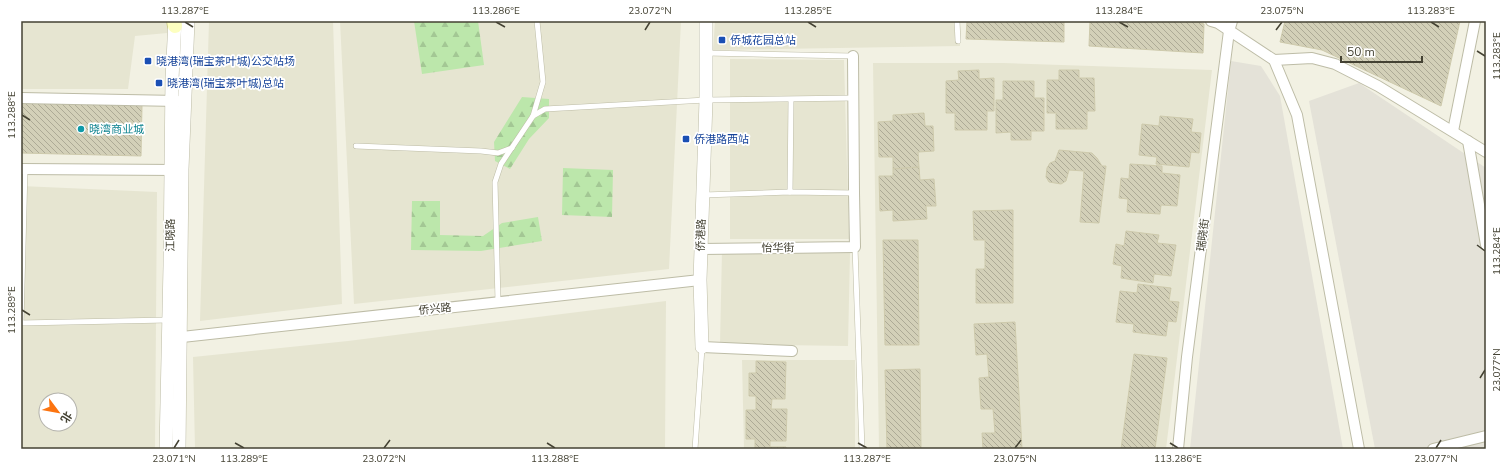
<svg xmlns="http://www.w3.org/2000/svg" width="1507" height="470" viewBox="0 0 1507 470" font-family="'Nunito Sans','Noto Sans SC',sans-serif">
<defs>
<pattern id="forest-firs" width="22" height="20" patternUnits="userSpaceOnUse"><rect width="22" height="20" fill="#bce7ab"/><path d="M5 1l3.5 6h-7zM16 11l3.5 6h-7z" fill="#a3c794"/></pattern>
<pattern id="building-back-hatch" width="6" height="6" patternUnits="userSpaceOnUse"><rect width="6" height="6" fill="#d3d0b8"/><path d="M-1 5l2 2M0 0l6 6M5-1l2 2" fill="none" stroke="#adaa96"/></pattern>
</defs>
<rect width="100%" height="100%" fill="#f2f1e3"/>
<g fill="#e6e5d1" fill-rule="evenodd">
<polygon points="21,21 168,21 169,25 167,33 135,36 128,89 21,89"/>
<polygon points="209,21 333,21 342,304 200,321"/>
<polygon points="340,21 681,21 669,269 354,304"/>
<polygon points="715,21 960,21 960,46 713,50"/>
<polygon points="730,59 844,60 849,239 730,239"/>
<polygon points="873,63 1004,63 1212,70 1166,449 879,449"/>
<path d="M21 186 157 192 155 449H21ZM46 400H70V424H46Z"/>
<polygon points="722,251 850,253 848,346 720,344"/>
<polygon points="666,301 665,449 195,449 193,357 348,341"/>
<polygon points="742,360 855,360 855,449 744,449"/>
</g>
<g fill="#e4e2d8">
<polygon points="1231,61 1261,66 1280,96 1343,449 1190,449"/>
<polygon points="1359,83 1486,168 1486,449 1375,449 1309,101"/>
</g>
<g fill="url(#forest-firs)">
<polygon points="414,21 478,21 484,65 422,74"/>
<polygon points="522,97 549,99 549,118 529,139 510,169 495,161 494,142"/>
<polygon points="563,168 613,170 612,217 562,215"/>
<polygon points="412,201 440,201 440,235 483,236 502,223 538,217 542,241 481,251 411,250"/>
</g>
<g fill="url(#building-back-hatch)" stroke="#cecaac">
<polygon points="967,21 1064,21 1064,42 966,39"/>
<polygon points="1090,21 1195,21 1204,24 1203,53 1089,46"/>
<polygon points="1285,21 1460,21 1441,106 1322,50 1280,42"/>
<polygon points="979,70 979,79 994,78 994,111 987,111 987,130 955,130 955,113 946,113 946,81 959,80 958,71"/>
<polygon points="1059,70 1079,70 1079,78 1094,78 1095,111 1087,111 1087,129 1056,129 1056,113 1047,113 1047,80 1059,80"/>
<polygon points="1003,81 1034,81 1034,98 1044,98 1044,131 1031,131 1031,140 1011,140 1011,132 996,133 996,100 1003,100"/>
<polygon points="21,102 142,105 141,156 21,153"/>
<polygon points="924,113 925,126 933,126 934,151 918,152 919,167 893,169 893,157 879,157 878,122 893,121 893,115"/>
<polygon points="1160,116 1193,119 1191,132 1201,133 1199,153 1191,152 1189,167 1156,164 1157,157 1139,155 1142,124 1159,126"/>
<polygon points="1059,150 1092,153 1097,158 1102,166 1106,166 1099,223 1080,222 1084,171 1069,170 1066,181 1061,184 1049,182 1046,177 1047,168 1050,163 1055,161"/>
<polygon points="1130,164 1162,166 1162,173 1180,175 1177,206 1161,205 1160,214 1127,212 1128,199 1119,198 1121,178 1129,179"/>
<polygon points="919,167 920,180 934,179 936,206 926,206 927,219 893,221 893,210 880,211 879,176 893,176 893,169"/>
<polygon points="1013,210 1013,303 976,303 976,269 985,269 985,240 974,240 973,211"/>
<polygon points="1126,231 1159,235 1157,243 1176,245 1171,276 1154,274 1153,283 1121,278 1122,266 1113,264 1116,244 1124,246"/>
<polygon points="883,240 918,240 919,345 885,345"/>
<polygon points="1138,284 1171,288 1169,301 1179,302 1176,322 1168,321 1166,336 1133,332 1134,324 1116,322 1120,291 1137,293"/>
<polygon points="1015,322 1022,449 983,449 982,433 995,433 993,409 981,409 979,378 989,377 987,354 976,355 974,324"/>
<polygon points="1134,354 1167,358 1155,449 1121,449"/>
<polygon points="756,361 786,362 785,399 772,399 771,409 787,409 786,441 770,441 770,447 786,447 786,449 755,449 755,439 746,439 746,410 756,410 756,396 749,396 749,373 756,373"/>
<polygon points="920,369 921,449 887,449 885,370"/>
</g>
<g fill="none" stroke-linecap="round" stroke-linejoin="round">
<g stroke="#bdbca6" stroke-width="6">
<g id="service">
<polyline points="957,21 958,41"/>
<polyline points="706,53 853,56"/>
<polyline points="533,116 543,82 537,21"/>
<polyline points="356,146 481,151 498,153 512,148"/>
<polyline points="790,192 791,100"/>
<polyline points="703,195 790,192 854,193"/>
<polyline points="855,247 862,449"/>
<polyline points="498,302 495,182 501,164 533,116 545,109 706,100 854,98"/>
<polyline points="21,323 168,320"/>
<polyline points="21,323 25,169"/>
<polyline points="695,449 702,348"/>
</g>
</g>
<g stroke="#bdbca6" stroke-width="12">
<g id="minor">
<polyline points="1211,21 1218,23 1274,60 1297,115 1359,449"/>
<polyline points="1274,60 1312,58 1335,64 1378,86 1486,152"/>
<polyline points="21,98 178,101"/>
<polyline points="1453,131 1475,21"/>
<polyline points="1468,141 1486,245"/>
<polyline points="21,169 177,170"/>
<polyline points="701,249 855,247 854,193 853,56"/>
<polyline points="173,338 700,280"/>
<polyline points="702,347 792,351"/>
<polyline points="1178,449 1187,357 1229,31 1232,21"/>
<polyline points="1433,449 1486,436"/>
</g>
</g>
<g stroke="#bdbca6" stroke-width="14">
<g id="tertiary">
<polyline points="702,347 700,280 706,100 706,21"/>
<polyline points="166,449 170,266 172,79 175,21"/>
<polyline points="179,449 182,169 188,21"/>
</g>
</g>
<g stroke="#cfcf90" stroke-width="16">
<polyline id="secondary" points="174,21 175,26"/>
</g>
<use href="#service" stroke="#fff" stroke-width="5"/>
<use href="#minor" stroke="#fff" stroke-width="10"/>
<use href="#tertiary" stroke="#fff" stroke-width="13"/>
<use href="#secondary" stroke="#fdffc0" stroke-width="14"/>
</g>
<path fill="none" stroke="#444233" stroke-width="1.5" d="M185 22 193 27M496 22 505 27M808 22 816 27M1119 22 1128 27M1431 22 1439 27M645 30 650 22M1276 30 1282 22M1477 51 1485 56M22 115 30 120M1477 245 1485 251M22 310 30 315M1480 378 1485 370M235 443 244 448M547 443 555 448M858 443 867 448M1170 443 1178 448M174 448 179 440M384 448 390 440M1015 448 1021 440M1436 448 1441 440"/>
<g fill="#1a4fb4" stroke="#fff" stroke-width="1.5">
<rect x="718" y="36" width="8" height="8" rx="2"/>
<rect x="144" y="57" width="8" height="8" rx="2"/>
<rect x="155" y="79" width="8" height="8" rx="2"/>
<rect x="682" y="135" width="8" height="8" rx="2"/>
</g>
<circle fill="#0f9aa8" stroke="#fff" stroke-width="1.5" cx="81" cy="129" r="4"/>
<g text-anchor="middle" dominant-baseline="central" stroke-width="3.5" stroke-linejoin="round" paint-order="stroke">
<g font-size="11" fill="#164399" stroke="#fff" text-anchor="start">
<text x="730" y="40">侨城花园总站</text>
<text x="156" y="61">晓港湾(瑞宝茶叶城)公交站场</text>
<text x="167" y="83">晓港湾(瑞宝茶叶城)总站</text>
<text x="694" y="139">侨港路西站</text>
</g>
<g font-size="11" fill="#0d838f" stroke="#fff" text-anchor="start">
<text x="89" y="129">晓湾商业城</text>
</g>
<g font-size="11" fill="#444233" stroke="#fff">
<text transform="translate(170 235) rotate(-90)">江晓路</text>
<text transform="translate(701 235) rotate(-88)">侨港路</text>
<text transform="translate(1203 235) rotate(-83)">瑞晓街</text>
<text transform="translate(778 248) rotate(-1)">怡华街</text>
<text transform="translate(435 309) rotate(-6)">侨兴路</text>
</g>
</g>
<rect width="1507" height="470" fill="none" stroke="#ffffff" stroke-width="44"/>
<g transform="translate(58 412) rotate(122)"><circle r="19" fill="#ffffff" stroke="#b4b3ad"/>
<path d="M0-3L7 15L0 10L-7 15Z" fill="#fc7410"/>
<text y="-6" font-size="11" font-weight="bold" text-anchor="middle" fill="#444233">北</text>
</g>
<path d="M1341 56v6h81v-6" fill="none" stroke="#444233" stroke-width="2"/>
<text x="1347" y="56" font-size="12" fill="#444233" stroke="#ffffff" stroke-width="3" paint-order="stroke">50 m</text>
<rect x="22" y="22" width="1463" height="426" fill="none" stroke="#444233" stroke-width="1.5"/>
<g font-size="10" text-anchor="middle" fill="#444233">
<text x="185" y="14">113.287°E</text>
<text x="496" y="14">113.286°E</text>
<text x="650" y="14">23.072°N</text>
<text x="808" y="14">113.285°E</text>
<text x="1119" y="14">113.284°E</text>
<text x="1282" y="14">23.075°N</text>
<text x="1431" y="14">113.283°E</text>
<text transform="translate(1496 56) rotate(-90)" y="4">113.283°E</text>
<text transform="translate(11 115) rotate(-90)" y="4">113.288°E</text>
<text transform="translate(1496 251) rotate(-90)" y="4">113.284°E</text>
<text transform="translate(11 310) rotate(-90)" y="4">113.289°E</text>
<text transform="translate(1496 370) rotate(-90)" y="4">23.077°N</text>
<text x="174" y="462">23.071°N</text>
<text x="244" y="462">113.289°E</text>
<text x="384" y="462">23.072°N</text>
<text x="555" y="462">113.288°E</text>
<text x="867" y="462">113.287°E</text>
<text x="1015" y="462">23.075°N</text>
<text x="1178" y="462">113.286°E</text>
<text x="1436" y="462">23.077°N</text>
</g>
</svg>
